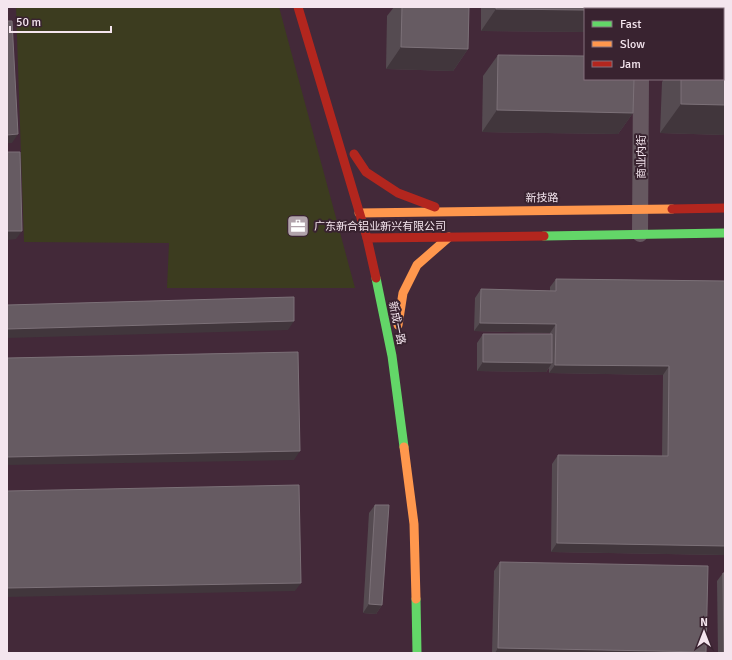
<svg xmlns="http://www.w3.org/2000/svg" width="732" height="660" viewBox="0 0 732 660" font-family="Signika,'Noto Sans SC',sans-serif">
<rect width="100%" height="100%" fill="#34282f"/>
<path fill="#432939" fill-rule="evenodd" d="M7 7H725V653H7ZM585 9H723V79H585Z"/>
<polygon fill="#3c3c1f" points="16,7 279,7 355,288 167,288 169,243 24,242"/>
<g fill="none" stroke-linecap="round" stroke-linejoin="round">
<g stroke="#665860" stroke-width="16">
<polyline points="642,9 642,7"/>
<polyline points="640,234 641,79"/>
</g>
<g stroke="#63d668" stroke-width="9">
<polyline points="544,236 725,233"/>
<polyline points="376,278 392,356 404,447"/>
<polyline points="416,599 417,653"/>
</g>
<g stroke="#ff974d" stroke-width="9">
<polyline points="359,213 672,209"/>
<polyline points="398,325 403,293 417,265 449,237"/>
<polyline points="404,447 414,524 416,599"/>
</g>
<g stroke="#b3261e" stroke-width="9">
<polyline points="298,7 367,238 376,278"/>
<polyline points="354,154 366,172 398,193 435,207"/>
<polyline points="672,209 725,208"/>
<polyline points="367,238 544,236"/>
</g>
</g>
<g fill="#554b51">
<polygon points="394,7 469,7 468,49 453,71 386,69 387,16"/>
<polygon points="481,7 636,7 585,9 585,32 481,31"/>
<polygon points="725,54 725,135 660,133 662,82 664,79 681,79"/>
<polygon points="498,55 633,113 618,134 482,132 483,76"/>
<polygon points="556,279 725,281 725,555 551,552 552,464 558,455 662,456 663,375 549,373 549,368 546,372 477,371 477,343 483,334 550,334 550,333 474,331 475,298 481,289 550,291 550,287"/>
<polygon points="375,505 382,605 376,614 363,613 369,513"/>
<polygon points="500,562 705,653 492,653 494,571"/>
<polygon points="723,573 725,653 718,653 717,581"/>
</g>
<g fill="#41363c">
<polygon points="496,9 585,10 585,32 481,31"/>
<polygon points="401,47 468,49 453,71 386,69"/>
<polygon points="681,104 725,105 725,135 660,133"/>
<polygon points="497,110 633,113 618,134 482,132"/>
<polygon points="18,134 12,143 7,143 7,135"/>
<polygon points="7,231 22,231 16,239 7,240"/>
<polygon points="294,321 288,330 7,338 7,329"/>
<polygon points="480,323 556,324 550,333 474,331"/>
<polygon points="483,362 552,363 546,372 477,371"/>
<polygon points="555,365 669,366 663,375 549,373"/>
<polygon points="300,451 294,460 7,465 7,457"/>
<polygon points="557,543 725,546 725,555 551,552"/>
<polygon points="301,583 295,591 7,597 7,588"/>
<polygon points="369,604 382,605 376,614 363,613"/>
<polygon points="498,648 706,652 705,653 495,653"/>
</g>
<g fill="#665b62" stroke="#7c7178">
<polygon points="402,7 469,7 468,49 401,47"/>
<polygon points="496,7 636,7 636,9 585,9 585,10 496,9"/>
<polygon points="7,21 12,21 18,134 7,135"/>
<polygon points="723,54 725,54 725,105 681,104 681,79 723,79"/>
<polygon points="498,55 585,56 585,79 634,79 633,113 497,110"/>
<polygon points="7,152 20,152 22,231 7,231"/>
<polygon points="556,279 725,281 725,546 557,543 558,455 668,456 669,366 555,365 556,324 480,323 481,289 556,291"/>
<polygon points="294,297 294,321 7,329 7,305"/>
<polygon points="483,334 552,334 552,363 483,362"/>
<polygon points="298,352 300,451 7,457 7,358"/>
<polygon points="299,485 301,583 7,588 7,491"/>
<polygon points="375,505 389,505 382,605 369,604"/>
<polygon points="500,562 708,566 706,652 498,648"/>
<polygon points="723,573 725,573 725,653 724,653"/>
</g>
<defs>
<g id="office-square" transform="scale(1.15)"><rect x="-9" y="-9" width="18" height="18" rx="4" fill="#b1a3ab" stroke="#392330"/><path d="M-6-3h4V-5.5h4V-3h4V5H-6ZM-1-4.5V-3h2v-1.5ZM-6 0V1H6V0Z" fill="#fff"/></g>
</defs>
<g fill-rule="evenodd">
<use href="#office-square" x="298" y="226"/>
</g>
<g text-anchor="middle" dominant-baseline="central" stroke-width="4" stroke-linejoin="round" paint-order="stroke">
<g font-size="11" fill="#f4e5ee" stroke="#392330">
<text transform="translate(641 157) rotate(-90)">商业内街</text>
<text transform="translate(542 198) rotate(-1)">新技路</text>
<text transform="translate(397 323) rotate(78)">新成一路</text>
</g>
<g font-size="11" fill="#f4e5ee" stroke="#392330" text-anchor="start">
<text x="314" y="226">广东新合铝业新兴有限公司</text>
</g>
</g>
<rect width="732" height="660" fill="none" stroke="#f4e5ee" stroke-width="16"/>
<rect x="584" y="8" width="140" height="72" fill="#392330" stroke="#84717c"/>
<rect x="592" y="21" width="20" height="6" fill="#63d668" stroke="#84717c"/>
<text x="620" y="28" font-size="12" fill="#f4e5ee">Fast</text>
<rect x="592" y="41" width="20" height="6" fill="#ff974d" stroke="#84717c"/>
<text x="620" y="48" font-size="12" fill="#f4e5ee">Slow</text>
<rect x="592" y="61" width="20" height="6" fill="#b3261e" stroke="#84717c"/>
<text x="620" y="68" font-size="12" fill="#f4e5ee">Jam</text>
<g transform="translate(704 632)" stroke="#392330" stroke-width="3" paint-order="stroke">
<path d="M0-3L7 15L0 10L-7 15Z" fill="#f4e5ee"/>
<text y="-6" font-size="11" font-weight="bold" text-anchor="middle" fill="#f4e5ee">N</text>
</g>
<path d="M10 26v6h101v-6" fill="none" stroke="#f4e5ee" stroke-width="2"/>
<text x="16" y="26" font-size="12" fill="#f4e5ee" stroke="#392330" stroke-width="3" paint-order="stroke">50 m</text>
</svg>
